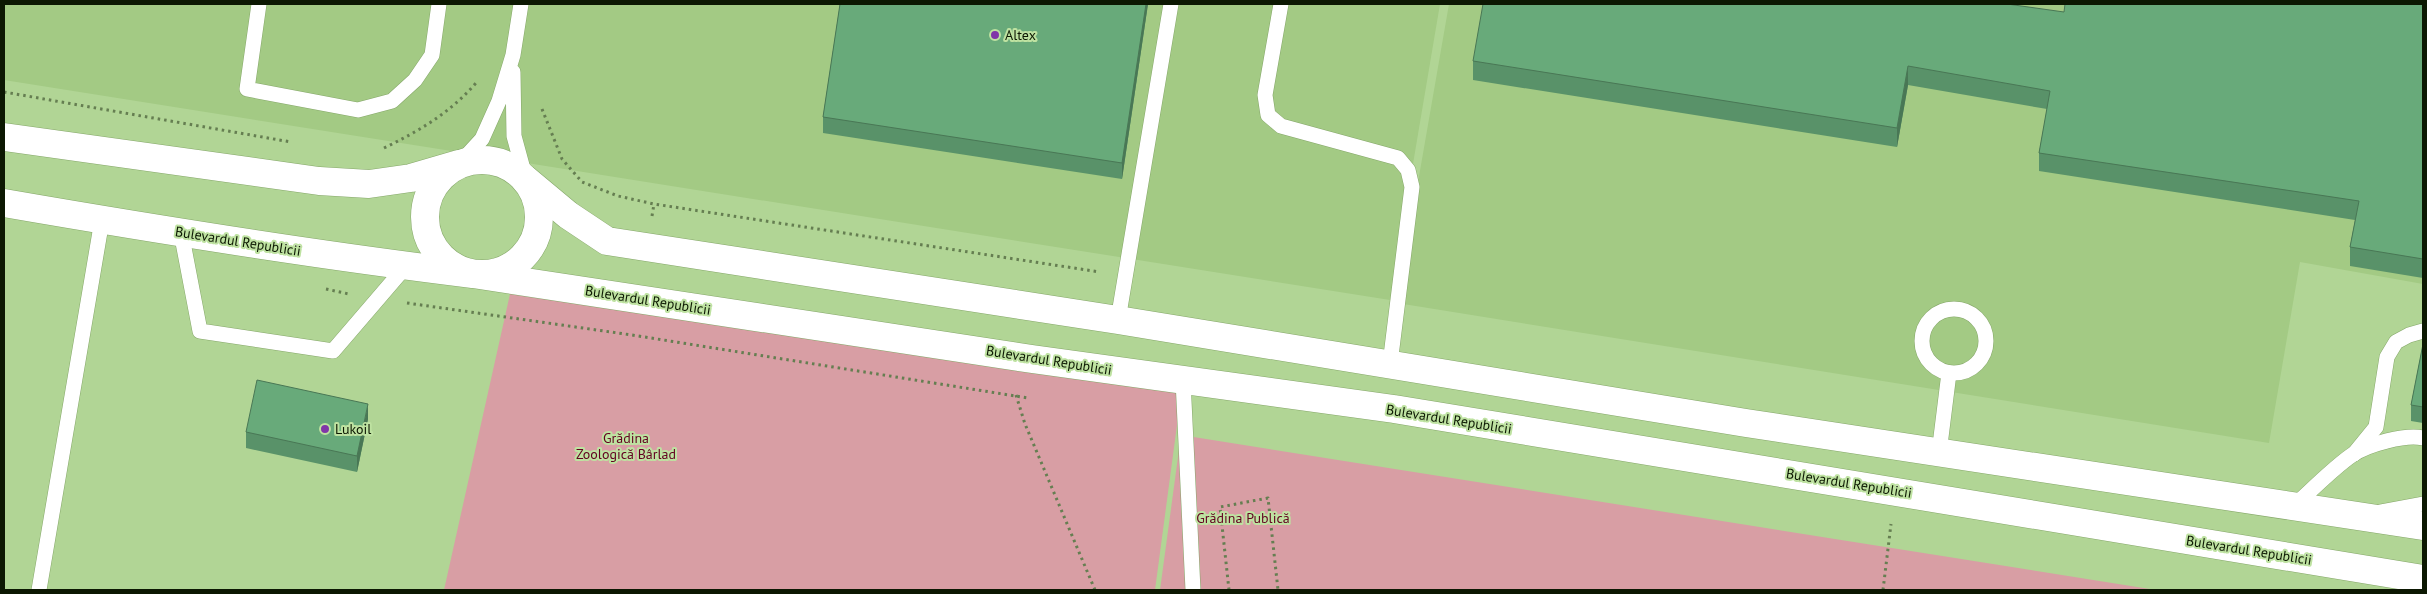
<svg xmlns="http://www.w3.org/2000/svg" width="2427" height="594" viewBox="0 0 2427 594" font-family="'PT Sans',sans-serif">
<rect width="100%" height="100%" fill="#b1d595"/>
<g fill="#a3ca84">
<polygon points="4,4 1440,4 1390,300 4,80"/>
<polygon points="1449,4 2423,4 2423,284 2300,262 2269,443 1397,303"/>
</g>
<g fill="#d89ea4">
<polygon points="512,285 1183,380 1155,590 444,590"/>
<polygon points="1181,435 2156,590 1160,590"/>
</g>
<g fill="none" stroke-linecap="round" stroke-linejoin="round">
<g stroke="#85a769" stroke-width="16">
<g id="lane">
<polyline points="259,4 247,89 358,110 392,101 415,80 432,55 439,4"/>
<polyline points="1281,4 1265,95 1268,115 1281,126 1398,158 1408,170 1412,187 1390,364"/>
<polyline points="513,72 514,136 526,180"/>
<polyline points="459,164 482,139 499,101 513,55 521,4"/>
<polyline points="181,232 200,331 333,351 406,266"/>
<circle cx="1954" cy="341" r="32"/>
<polyline points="1118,320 1171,4"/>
<polyline points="1183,380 1193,590"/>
<polyline points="1939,453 1949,373"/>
<polyline points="2354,454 2376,427 2387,357 2396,342 2409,335 2423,331"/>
<path d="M2294 506C2313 489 2332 469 2352 455 2368 444 2406 434 2423 438"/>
<polyline points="2380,512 2423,504"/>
<polyline points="39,590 102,220"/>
</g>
</g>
<g stroke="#85a769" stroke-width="29">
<g id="primary">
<polyline points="4,137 319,181 369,184 411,178 459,164"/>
<circle cx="482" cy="217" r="57"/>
<polyline points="526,180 568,215 607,241 1118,320 1746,423 2423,526"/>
<path d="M4 203C160 230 316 255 473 274L1032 359 1394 409 2423 579"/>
</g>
</g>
<g stroke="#657e51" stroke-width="3" stroke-dasharray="2.5 4" stroke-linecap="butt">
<polyline points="4,92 291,142"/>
<polyline points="542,109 562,159 582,182 618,196 654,204 1100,272"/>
<path d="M384 148C419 131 450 113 476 83"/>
<polyline points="652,216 654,204"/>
<polyline points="326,289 349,294"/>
<polyline points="407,303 632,335 1028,398"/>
<polyline points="1016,395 1025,424 1095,590"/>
<polyline points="1229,590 1220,507 1268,498 1278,590"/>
<polyline points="1883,590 1891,524"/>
</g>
<use href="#lane" stroke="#fff" stroke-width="15"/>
<use href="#primary" stroke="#fff" stroke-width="28"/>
</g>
<g fill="#599269">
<polygon points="840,4 1148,4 1122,179 823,133 823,117"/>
<polygon points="2423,4 2423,278 2350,266 2350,247 2355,220 2039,171 2039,153 2047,109 1908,85 1897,147 1473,80 1473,61 2064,12"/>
<polygon points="2423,344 2423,423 2411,421 2411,405"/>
<polygon points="368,419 357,472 246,448 246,432"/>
</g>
<g fill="#497755">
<polygon points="1146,4 1148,4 1122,179 1122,163"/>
<polygon points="1908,66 1908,85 1897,147 1897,128"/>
<polygon points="368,404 368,419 357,472 357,456"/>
</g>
<g fill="#68aa7a" stroke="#497755">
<polygon points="840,4 1146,4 1122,163 823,117"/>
<polygon points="1483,4 2007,4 2064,12 2065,4 2423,4 2423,259 2350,247 2359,201 2039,153 2050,91 1908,66 1897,128 1473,61"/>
<polygon points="2423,344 2423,407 2411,405"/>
<polygon points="257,380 368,404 357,456 246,432"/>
</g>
<g fill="#8136a8" stroke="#bee2a1" stroke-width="2">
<circle cx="995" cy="35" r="5"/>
<circle cx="325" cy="429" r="5"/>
</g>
<g text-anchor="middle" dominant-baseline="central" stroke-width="4" stroke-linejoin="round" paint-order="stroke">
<g font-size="14" fill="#0c1802" stroke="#bee2a1" text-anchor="start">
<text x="1005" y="35">Altex</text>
<text x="335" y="429">Lukoil</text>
</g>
<g font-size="14" fill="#0c1802" stroke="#bee2a1">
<text transform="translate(238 241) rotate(9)">Bulevardul Republicii</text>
<text transform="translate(648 300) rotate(9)">Bulevardul Republicii</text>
<text transform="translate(1049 360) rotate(9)">Bulevardul Republicii</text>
<text transform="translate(1449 419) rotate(9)">Bulevardul Republicii</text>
<text transform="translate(1849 483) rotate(9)">Bulevardul Republicii</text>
<text transform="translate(2249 550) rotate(9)">Bulevardul Republicii</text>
</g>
<g font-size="14" fill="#620020" stroke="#bee2a1">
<text x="626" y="438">Grădina<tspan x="626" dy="16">Zoologică Bârlad</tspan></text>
<text x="1243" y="518">Grădina Publică</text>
</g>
</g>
<rect width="2427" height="594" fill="none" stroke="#0c1802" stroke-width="10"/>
</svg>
